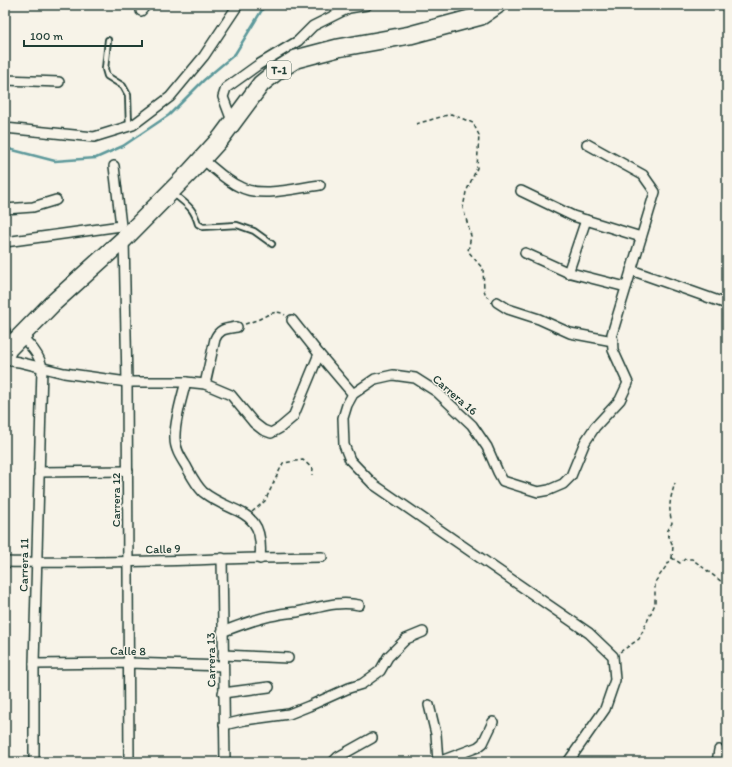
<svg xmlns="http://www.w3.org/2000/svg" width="732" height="767" viewBox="0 0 732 767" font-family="Itim,sans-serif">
<rect width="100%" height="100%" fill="#f7f3e8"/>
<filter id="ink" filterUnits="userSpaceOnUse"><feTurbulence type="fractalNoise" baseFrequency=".025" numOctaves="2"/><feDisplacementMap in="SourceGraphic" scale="8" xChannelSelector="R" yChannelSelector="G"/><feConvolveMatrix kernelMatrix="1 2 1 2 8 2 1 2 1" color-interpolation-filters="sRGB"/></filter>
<g filter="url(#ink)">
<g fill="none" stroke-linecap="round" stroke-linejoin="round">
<polyline stroke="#5d999b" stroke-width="2.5" points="5,148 55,161 96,158 123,146 169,115 204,80 235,54 265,5"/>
<g stroke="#1f3d34" stroke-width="8">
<g id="lane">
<polyline points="108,40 105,69 107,76 123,86 128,95 129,126"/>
<path d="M174 194C187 205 193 207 198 224L203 227 237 225 254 231 272 244"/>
</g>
</g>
<g stroke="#1f3d34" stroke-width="12">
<g id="street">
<polyline points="141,11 146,5"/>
<polyline points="5,80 59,82"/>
<polyline points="232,121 223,97 226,88 258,65 298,41 313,26 349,8 367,5"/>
<polyline points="5,128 94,137 133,125 170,97 204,56 238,5"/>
<path d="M202 159C214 168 226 181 240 187 261 198 296 188 320 185"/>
<polyline points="114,166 121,226"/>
<polyline points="521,191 573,216 641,237"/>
<polyline points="5,209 33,207 56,200"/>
<polyline points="124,239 127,382 129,762"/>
<polyline points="5,242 121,226"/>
<polyline points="525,253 567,272 626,287"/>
<polyline points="631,270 727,304"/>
<polyline points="568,273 586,220"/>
<polyline points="497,302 508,309 539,319 570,333 613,341"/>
<polyline points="292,320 319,354 353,394"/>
<polyline points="5,331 8,349"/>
<path d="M21 336C30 345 40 355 42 368L34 664V762"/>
<polyline points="5,360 19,362 64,373 127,382 186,382 205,384 231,395 254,423 263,430 271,433 280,428 293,417 319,354"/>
<path d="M186 382C182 396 174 424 175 439 175 449 181 458 186 466 191 475 196 485 203 492 233 516 265 506 260 559"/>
<path d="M205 384 215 339C220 328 226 329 237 327"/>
<polyline points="39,472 128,471"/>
<polyline points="222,558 225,762"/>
<path d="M5 562C111 564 216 558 322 557"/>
<path d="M222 632C240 625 257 618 276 615 283 613 290 613 297 612 318 608 338 600 359 605"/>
<polyline points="223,655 288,658"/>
<polyline points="34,664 129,663 223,666"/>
<polyline points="223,693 269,687"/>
<polyline points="429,705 436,734 438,762"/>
<polyline points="224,725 245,720 289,714 309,706 349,688 362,684 380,671 388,657 406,639 423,632"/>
<polyline points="333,762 338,757 372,738"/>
<polyline points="438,762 478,747 483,743 493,722"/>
<polyline points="568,762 605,709 615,680 613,656 589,633 373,484 350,460 344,445 343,418 347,405 353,394 375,379 393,375 415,378 437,392 472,425 487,447 498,472 503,481 538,492 549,490 563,484 571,476 585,442 595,427 620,400 628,383 613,350 612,334 655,192 643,175 587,144"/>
<polyline points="717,762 719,750"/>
</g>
</g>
<g stroke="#1f3d34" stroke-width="20">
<polyline id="highway" points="5,356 8,349 52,304 124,239 191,171 221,138 261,84 277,71 296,59 338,48 410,35 481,16 497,5"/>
</g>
<g stroke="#1f3d34" stroke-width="1.5" stroke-dasharray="4 3" stroke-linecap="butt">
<polyline points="416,124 451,114 473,123 479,135 477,168 466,192 463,208 471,236 468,251 483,269 484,290 486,296 489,298"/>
<path d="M245 324C249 323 253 321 257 320 267 316 275 308 285 315"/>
<polyline points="252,512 265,501 283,463 303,460 313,469 312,475"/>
<path d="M672 558 673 546 667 532 672 523C668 507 670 499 675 483"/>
<polyline points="620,652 639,639 655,604 655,582 672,558 680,563 685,559 692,559 722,582 727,584"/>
</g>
<use href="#lane" stroke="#f7f3e8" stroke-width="4.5"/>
<use href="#street" stroke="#f7f3e8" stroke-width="9"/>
<use href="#highway" stroke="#f7f3e8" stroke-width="17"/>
</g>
</g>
<g text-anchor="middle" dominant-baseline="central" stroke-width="3" stroke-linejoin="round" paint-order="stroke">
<rect fill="#f7f3e8" stroke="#60746a" stroke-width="1" x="267" y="61" width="24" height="18" rx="3"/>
<g font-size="11" font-weight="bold" fill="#1f3d34">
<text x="279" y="70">T-1</text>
</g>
<g font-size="12" fill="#1f3d34" stroke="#f7f3e8">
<text transform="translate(455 395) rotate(41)">Carrera 16</text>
<text transform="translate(116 500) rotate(-90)">Carrera 12</text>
<text transform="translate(163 549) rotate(-2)">Calle 9</text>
<text transform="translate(24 565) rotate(-89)">Carrera 11</text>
<text transform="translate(128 651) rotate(1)">Calle 8</text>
<text transform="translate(211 660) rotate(-91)">Carrera 13</text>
</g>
</g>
<rect width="732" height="767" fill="none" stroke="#f7f3e8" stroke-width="20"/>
<rect x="10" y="10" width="712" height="747" fill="none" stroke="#1f3d34" stroke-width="1.5" filter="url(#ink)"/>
<path d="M24 40v6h118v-6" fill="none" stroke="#1f3d34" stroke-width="2"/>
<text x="30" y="40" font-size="12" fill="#1f3d34" stroke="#f7f3e8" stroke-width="3" paint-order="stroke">100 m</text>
</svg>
